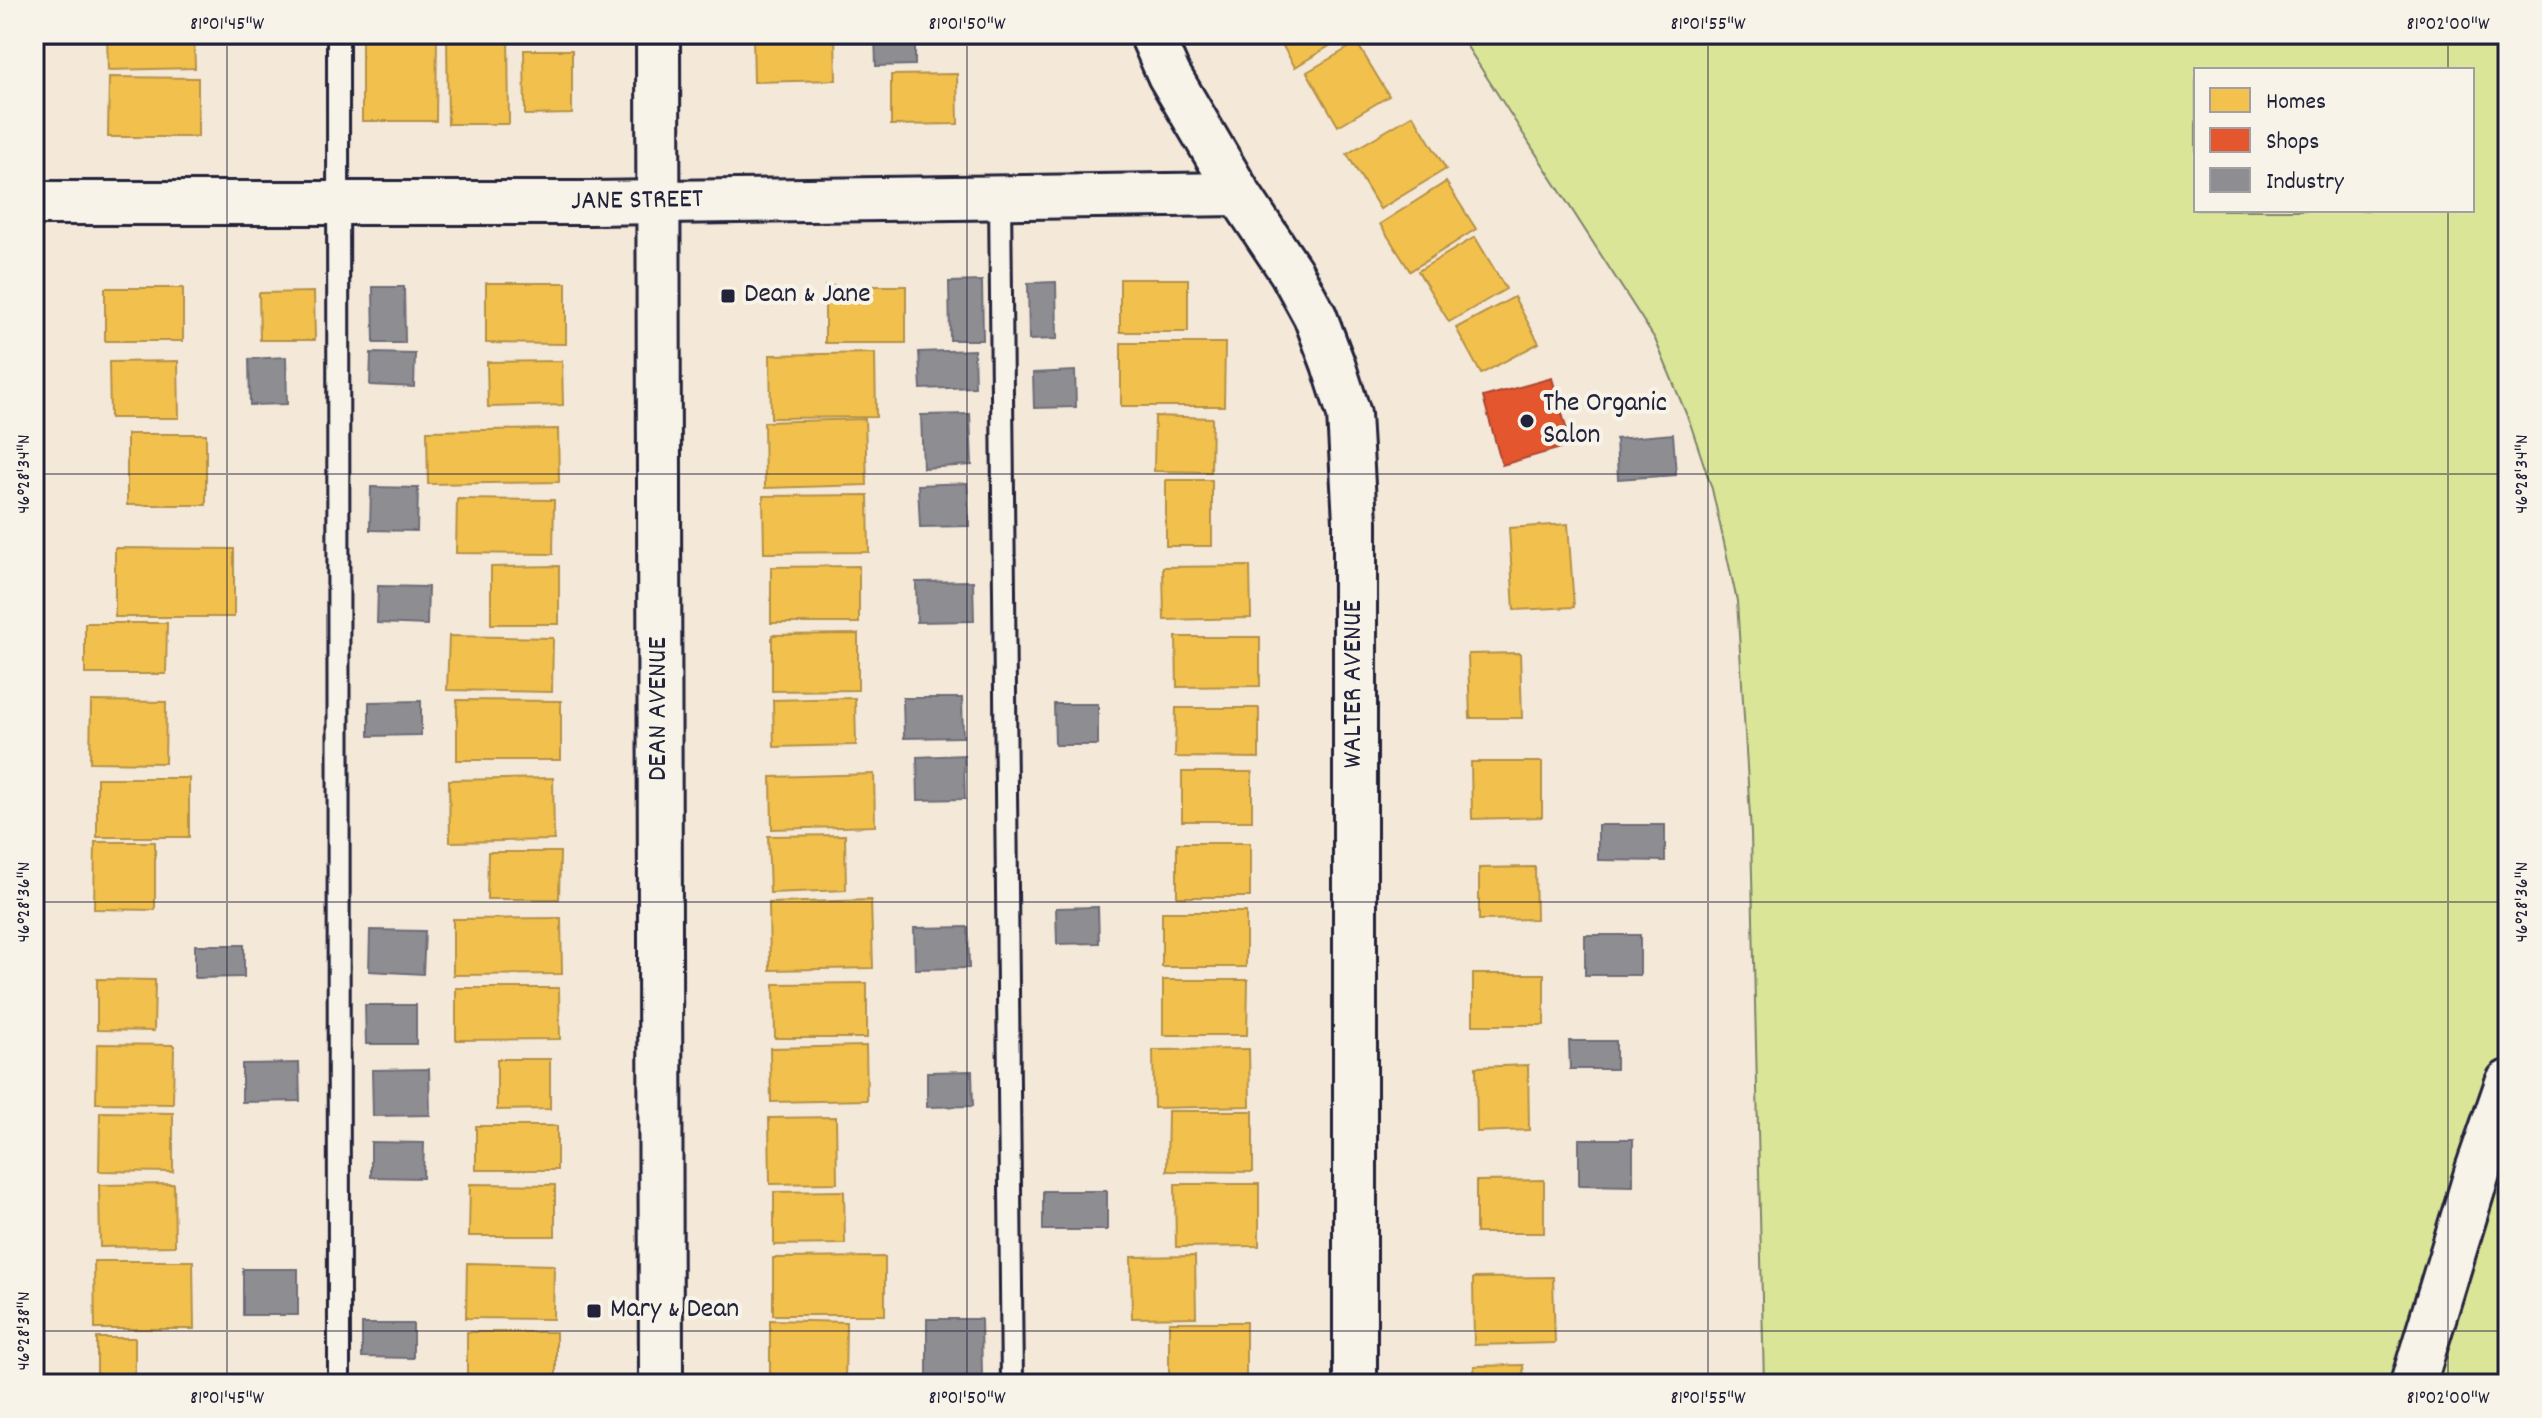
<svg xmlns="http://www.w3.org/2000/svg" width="2542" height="1418" viewBox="0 0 2542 1418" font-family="Dekko,sans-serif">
<rect width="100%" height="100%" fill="#f4e8d8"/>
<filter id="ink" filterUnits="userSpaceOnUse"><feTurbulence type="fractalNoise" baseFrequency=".0125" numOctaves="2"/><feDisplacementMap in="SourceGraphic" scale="16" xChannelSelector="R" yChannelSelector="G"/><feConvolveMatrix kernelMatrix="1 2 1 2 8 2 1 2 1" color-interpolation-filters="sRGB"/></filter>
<g filter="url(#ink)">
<path fill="#dae598" stroke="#7e846a" stroke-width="2" fill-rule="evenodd" d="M1459 34H2508V1384H1764L1751 833 1737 601 1712 489 1690 423 1655 339ZM2196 70H2472V210H2196Z"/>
<g fill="#f2c14e" stroke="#b49148" stroke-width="2">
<polygon points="107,34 194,34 195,68 108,70"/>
<polygon points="362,34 437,34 436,121 362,121"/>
<polygon points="447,34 508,34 509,124 448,124"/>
<polygon points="753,34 835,34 836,80 754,82"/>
<polygon points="1276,34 1349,34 1295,67"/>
<polygon points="1357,43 1389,96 1338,126 1307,72"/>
<polygon points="524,50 572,50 572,114 525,115"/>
<polygon points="957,74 958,124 891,125 891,75"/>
<polygon points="109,77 198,78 198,137 108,137"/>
<polygon points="1413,115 1446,169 1380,209 1347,154"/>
<polygon points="1446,182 1476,229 1410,271 1380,224"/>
<polygon points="1475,237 1506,289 1449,322 1418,271"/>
<rect x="1120" y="279" width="68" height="53"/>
<polygon points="486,283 566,283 566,344 486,343"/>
<rect x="825" y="286" width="81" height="57"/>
<rect x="105" y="288" width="78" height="53"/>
<polygon points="314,292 315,340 260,340 259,293"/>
<polygon points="1514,297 1539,343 1481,374 1456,328"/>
<polygon points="1121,343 1225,343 1224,406 1121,406"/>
<polygon points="875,353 876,417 771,418 770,355"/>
<polygon points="178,361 179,418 110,418 109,362"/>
<polygon points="562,361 563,405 488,407 487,362"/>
<polygon points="1155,416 1212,418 1211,472 1154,471"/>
<polygon points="865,419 867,485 765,488 764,422"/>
<polygon points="558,429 559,482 428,484 427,431"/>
<rect x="127" y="434" width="79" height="71"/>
<rect x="1166" y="480" width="46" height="66"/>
<polygon points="868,495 869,552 764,553 763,496"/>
<polygon points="457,499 554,500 553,554 456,553"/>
<polygon points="1568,524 1574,607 1514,610 1509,528"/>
<polygon points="115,548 234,549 234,617 115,617"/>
<polygon points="559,566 559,624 491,624 491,567"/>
<polygon points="859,566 859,623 771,623 771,567"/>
<polygon points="1250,566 1251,618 1164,620 1163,567"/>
<polygon points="85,623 167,623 166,674 85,674"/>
<polygon points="858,634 858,690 772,691 772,635"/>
<polygon points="449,636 553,638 552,692 447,690"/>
<polygon points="1176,637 1260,637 1260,686 1177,687"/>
<polygon points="1520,653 1522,718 1470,718 1468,654"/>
<polygon points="855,698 856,745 774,747 773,700"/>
<polygon points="457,700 561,701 561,760 457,760"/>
<polygon points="91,701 166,702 165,763 90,762"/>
<polygon points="1176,708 1259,708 1259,758 1175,757"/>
<polygon points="1471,762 1542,762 1542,817 1472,819"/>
<rect x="1182" y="772" width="70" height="49"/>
<polygon points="874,774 875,826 772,829 771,777"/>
<rect x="97" y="778" width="92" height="59"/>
<polygon points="553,778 554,840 450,842 449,780"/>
<polygon points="845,835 846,890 770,893 768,836"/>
<polygon points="95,842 155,842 155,910 94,909"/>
<rect x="1177" y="843" width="73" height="54"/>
<polygon points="488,852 560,852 559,899 487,899"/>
<polygon points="1535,867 1536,919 1479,920 1479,868"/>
<polygon points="871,900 873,968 770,970 769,903"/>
<rect x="1162" y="912" width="84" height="55"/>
<polygon points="561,918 562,974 453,975 453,919"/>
<rect x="1473" y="974" width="71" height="51"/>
<polygon points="97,979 155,980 154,1031 97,1030"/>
<polygon points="1163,980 1248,980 1247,1035 1163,1035"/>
<polygon points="867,983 867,1038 775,1038 774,984"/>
<polygon points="456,988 559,988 560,1039 456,1040"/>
<polygon points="97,1044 174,1045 173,1104 96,1103"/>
<polygon points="866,1046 867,1100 771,1102 770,1048"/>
<polygon points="1249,1049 1250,1106 1154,1108 1153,1050"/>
<polygon points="497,1059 550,1059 550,1109 497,1110"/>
<polygon points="1528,1065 1529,1130 1477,1132 1476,1067"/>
<polygon points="1168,1111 1253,1111 1253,1172 1167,1171"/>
<polygon points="100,1112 173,1113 173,1172 99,1171"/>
<polygon points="836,1117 837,1183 770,1184 769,1118"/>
<rect x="476" y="1126" width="81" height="44"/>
<polygon points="1544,1180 1544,1233 1476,1233 1476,1181"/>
<polygon points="174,1184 175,1246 100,1247 99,1185"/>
<polygon points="470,1184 555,1185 555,1236 469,1236"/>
<polygon points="1175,1184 1259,1184 1259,1246 1176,1247"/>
<polygon points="844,1191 845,1244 774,1245 774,1192"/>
<polygon points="1195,1256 1196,1317 1132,1318 1131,1257"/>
<polygon points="885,1257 885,1315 773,1315 773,1258"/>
<polygon points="94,1261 193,1261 194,1329 95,1329"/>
<polygon points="467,1263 554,1265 553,1319 466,1318"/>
<polygon points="1553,1277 1555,1343 1474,1345 1473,1278"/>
<polygon points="770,1320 846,1322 845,1384 770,1384"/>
<rect x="1169" y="1322" width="77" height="54"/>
<rect x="467" y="1332" width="89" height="52"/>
<rect x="97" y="1338" width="38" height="46"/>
<polygon points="1523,1365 1524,1384 1475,1384 1474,1366"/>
</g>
<polygon fill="#e4572e" stroke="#aa4732" stroke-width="2" points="1552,378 1571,445 1502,465 1483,397"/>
<g fill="#8d8d92" stroke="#6d6d78" stroke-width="2">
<polygon points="875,34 915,34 915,65 876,66"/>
<polygon points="982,281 983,340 950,340 949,282"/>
<polygon points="1056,282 1057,339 1029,340 1028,283"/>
<polygon points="373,287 404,287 405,343 374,343"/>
<polygon points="974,350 975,387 921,389 919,352"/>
<polygon points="371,353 415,354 414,387 370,385"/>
<polygon points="286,357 287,404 250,405 249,359"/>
<polygon points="1075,371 1076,407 1034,408 1033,373"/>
<polygon points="970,414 972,465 923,468 921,415"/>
<polygon points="1673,434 1676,475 1618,479 1616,439"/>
<polygon points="967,483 969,526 920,527 918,485"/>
<polygon points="371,487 418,488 417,531 370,530"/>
<polygon points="973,581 974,621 917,622 916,582"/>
<polygon points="378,586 428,587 427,625 377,623"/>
<polygon points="903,698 962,698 963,737 904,738"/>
<polygon points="421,701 421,735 369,736 369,702"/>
<polygon points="1054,704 1098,704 1098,745 1055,745"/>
<polygon points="964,755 965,799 918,800 917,757"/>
<polygon points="1598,825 1665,825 1665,861 1598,860"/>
<polygon points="1098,907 1099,943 1057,944 1056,908"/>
<polygon points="968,927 969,968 915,969 914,928"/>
<polygon points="370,930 425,931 423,974 369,971"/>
<rect x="1585" y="935" width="55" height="40"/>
<polygon points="195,945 244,945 244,977 195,978"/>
<polygon points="365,1005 416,1005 416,1044 366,1044"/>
<polygon points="1569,1041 1616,1041 1616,1069 1570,1069"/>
<polygon points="299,1063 300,1101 242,1102 242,1064"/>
<polygon points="429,1069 430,1115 373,1116 372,1070"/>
<polygon points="972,1071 973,1106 927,1107 927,1072"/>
<polygon points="1579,1139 1633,1139 1633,1186 1579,1185"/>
<polygon points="371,1142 424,1143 423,1178 371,1177"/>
<rect x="1043" y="1191" width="64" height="39"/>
<rect x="243" y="1269" width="55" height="46"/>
<polygon points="927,1319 981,1319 982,1376 927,1376"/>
<polygon points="362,1324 413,1324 413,1358 362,1357"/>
</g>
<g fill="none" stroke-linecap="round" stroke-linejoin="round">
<g stroke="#22223b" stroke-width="26">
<g id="service">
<polyline points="338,34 339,1384"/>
<polyline points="1000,197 1012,1384"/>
</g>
</g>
<g stroke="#22223b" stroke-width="48">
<g id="minor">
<polyline points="658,34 661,1384"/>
<polyline points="1151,34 1169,75 1239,194 1291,272 1315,316 1333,364 1349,414 1355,521 1355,1384"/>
<polyline points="34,203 590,203 1239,194"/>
</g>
</g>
<g stroke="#22223b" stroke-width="50">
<polyline id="secondary" points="2413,1384 2478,1170 2508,1083"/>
</g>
<use href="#service" stroke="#f7f3e8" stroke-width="20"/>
<use href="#minor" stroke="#f7f3e8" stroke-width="42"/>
<use href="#secondary" stroke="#f7f3e8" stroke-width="44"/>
</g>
</g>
<path fill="none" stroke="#22223b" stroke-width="2" stroke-opacity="0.45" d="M227 34V1384M967 34V1384M1708 34V1384M2448 34V70M34 45H2508M2448 210V1384M34 474H2508M34 902H2508M34 1331H2508"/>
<g fill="#22223b" stroke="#f7f3e8" stroke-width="3">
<rect x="720" y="288" width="16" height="16" rx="4"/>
<circle cx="1527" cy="421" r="8"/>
<rect x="586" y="1303" width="16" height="16" rx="4"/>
</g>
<g text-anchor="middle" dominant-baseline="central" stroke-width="8" stroke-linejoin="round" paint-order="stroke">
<g font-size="28" fill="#22223b" stroke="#f7f3e8">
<text transform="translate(637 202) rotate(-1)">JANE STREET</text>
<text transform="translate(1355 684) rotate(-90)">WALTER AVENUE</text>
<text transform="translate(660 709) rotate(-90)">DEAN AVENUE</text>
</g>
<g font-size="28" fill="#22223b" stroke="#f7f3e8" text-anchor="start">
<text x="744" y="296">Dean &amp; Jane</text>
<text x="1543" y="405">The Organic<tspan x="1543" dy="32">Salon</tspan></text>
<text x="610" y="1311">Mary &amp; Dean</text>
</g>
</g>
<rect width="2542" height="1418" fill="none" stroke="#f7f3e8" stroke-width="88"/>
<rect x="2194" y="68" width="280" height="144" fill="#f7f3e8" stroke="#a29fa3" stroke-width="2"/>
<rect x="2210" y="88" width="40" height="24" fill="#f2c14e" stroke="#a29fa3" stroke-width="2"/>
<text x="2266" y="108" font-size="24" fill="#22223b">Homes</text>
<rect x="2210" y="128" width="40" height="24" fill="#e4572e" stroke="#a29fa3" stroke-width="2"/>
<text x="2266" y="148" font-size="24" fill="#22223b">Shops</text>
<rect x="2210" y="168" width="40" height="24" fill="#8d8d92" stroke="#a29fa3" stroke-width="2"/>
<text x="2266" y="188" font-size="24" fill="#22223b">Industry</text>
<rect x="44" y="44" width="2454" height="1330" fill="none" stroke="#22223b" stroke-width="3"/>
<g font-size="20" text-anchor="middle" fill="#22223b">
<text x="227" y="29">81°01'45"W</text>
<text x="967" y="29">81°01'50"W</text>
<text x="1708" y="29">81°01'55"W</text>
<text x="2448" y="29">81°02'00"W</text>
<text transform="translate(2520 474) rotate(-90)" y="7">46°28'34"N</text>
<text transform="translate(22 474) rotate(-90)" y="7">46°28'34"N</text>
<text transform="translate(2520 902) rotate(-90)" y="7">46°28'36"N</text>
<text transform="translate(22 902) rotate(-90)" y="7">46°28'36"N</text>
<text transform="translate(22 1331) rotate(-90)" y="7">46°28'38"N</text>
<text x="227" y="1403">81°01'45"W</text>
<text x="967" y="1403">81°01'50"W</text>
<text x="1708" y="1403">81°01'55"W</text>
<text x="2448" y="1403">81°02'00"W</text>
</g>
</svg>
